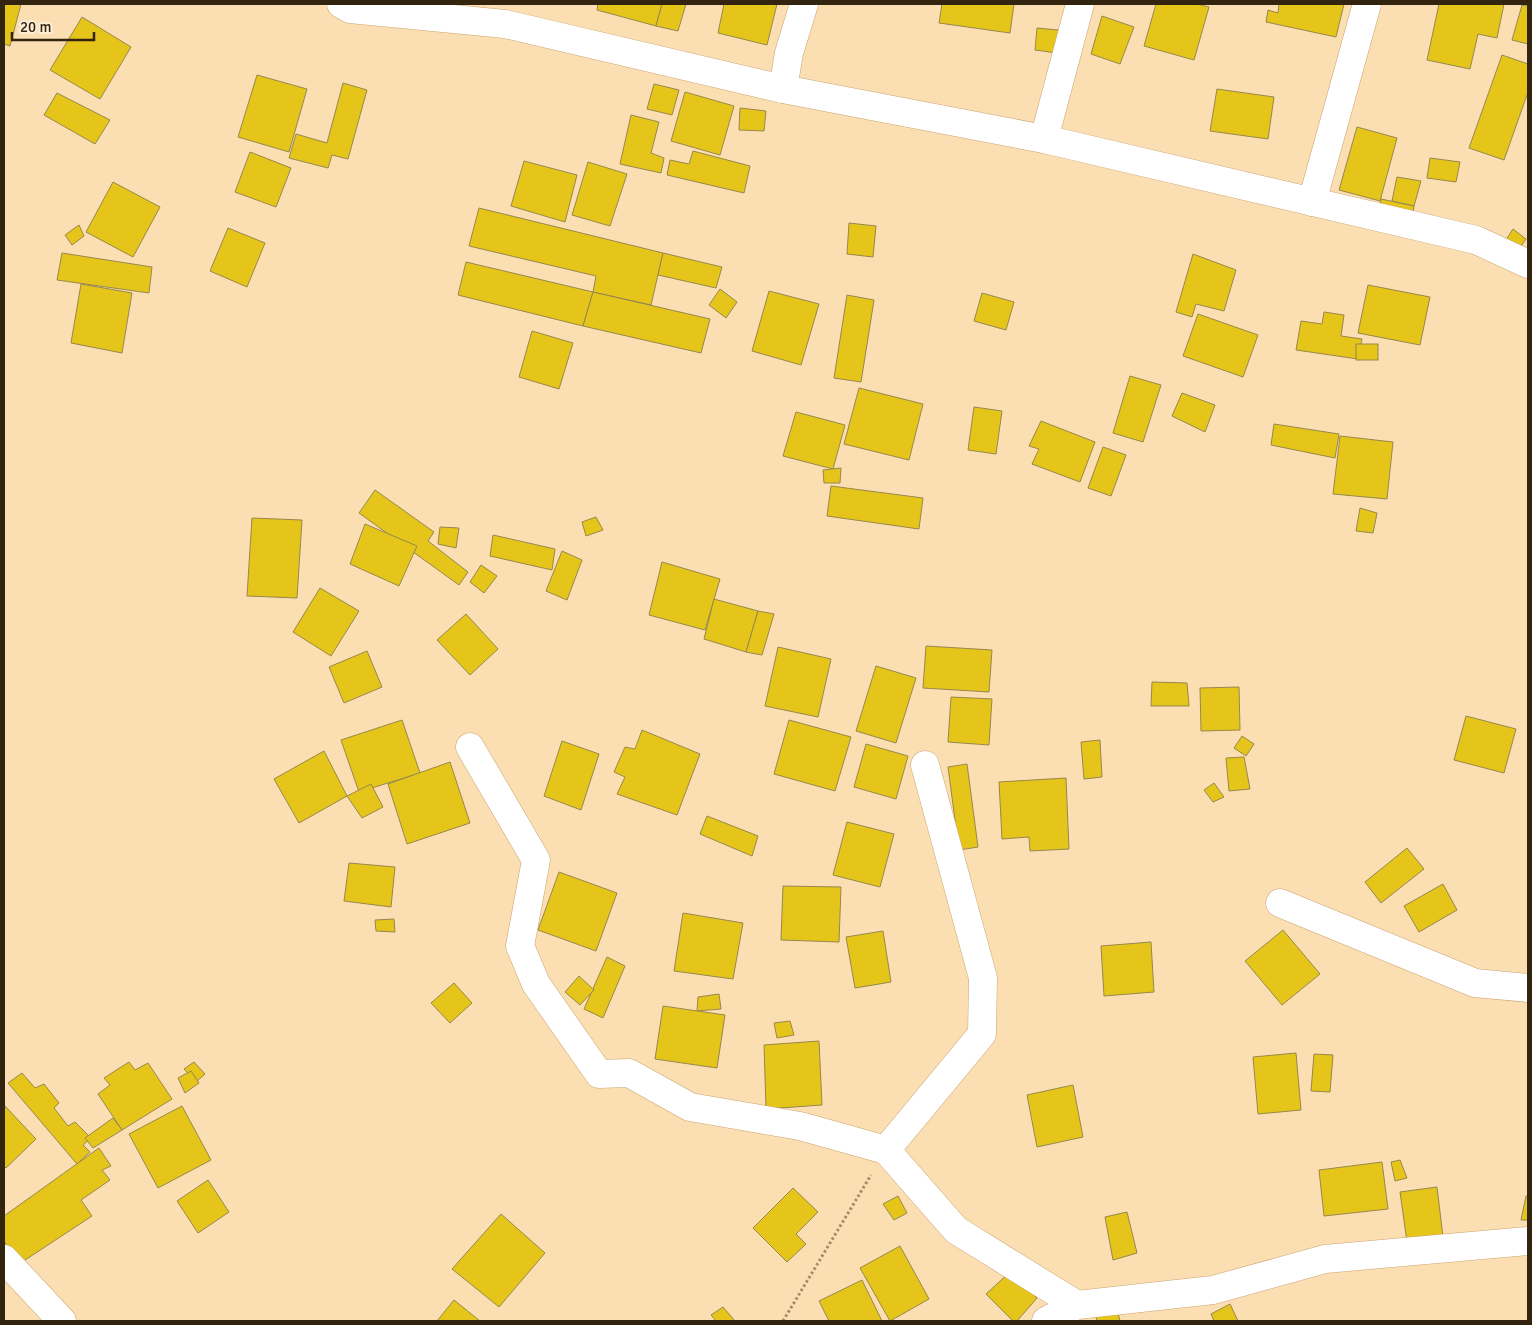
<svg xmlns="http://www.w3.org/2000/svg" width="1532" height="1325" viewBox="0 0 1532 1325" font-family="Signika,sans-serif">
<rect width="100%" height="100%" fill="#fcdeb3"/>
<g fill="#e6c51b" stroke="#96884c">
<polygon points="4,4 21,4 10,46 4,44"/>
<polygon points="598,4 662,4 656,26 597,10"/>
<polygon points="662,4 686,4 678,31 656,26"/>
<polygon points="724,4 777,4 767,45 718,33"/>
<polygon points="942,4 1014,4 1010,33 939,23"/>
<polygon points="1156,4 1197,4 1209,7 1194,60 1144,46"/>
<polygon points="1279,4 1344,4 1336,37 1266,22 1268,10 1278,13"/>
<polygon points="1439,4 1504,4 1497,38 1478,34 1470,69 1427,60"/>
<polygon points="1522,5 1528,6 1528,44 1512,40"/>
<polygon points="1102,16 1134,27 1120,64 1091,54"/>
<polygon points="82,17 131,47 100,99 50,70"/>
<polygon points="1037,28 1068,31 1064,54 1035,50"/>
<polygon points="1502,55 1528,64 1528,92 1504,160 1469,148"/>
<polygon points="257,75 307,89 289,152 238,137"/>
<polygon points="343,83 367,90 348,159 332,155 328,168 289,158 296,134 327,143"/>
<polygon points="654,84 679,90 672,115 647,109"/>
<polygon points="1217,89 1274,97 1268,139 1210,131"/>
<polygon points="685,92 734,106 720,155 671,141"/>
<polygon points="57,93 110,120 95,144 44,115"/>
<polygon points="740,108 766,111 764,131 739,130"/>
<polygon points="631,115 659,122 651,153 664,158 661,173 620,164"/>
<polygon points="1357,127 1397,138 1380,201 1339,190"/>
<polygon points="693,151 750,166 744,193 667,175 670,160 689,164"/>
<polygon points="250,152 291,168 276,207 235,192"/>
<polygon points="1430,158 1460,162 1456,182 1427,178"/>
<polygon points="524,161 577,175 565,222 511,206"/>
<polygon points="588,162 627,174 610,226 572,215"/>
<polygon points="1397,177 1421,181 1414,206 1392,201"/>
<polygon points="113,182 160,207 133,257 86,232"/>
<polygon points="1381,199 1414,206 1412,224 1379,216"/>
<polygon points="479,208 663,253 651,305 593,292 596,276 469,246"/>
<polygon points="849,223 876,226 873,257 847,254"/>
<polygon points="79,225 84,236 72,245 65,235"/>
<polygon points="228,228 265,243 247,287 210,271"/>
<polygon points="1513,229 1526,239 1515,255 1502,246"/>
<polygon points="62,253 152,267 149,293 57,280"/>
<polygon points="663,253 722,267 716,288 658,275"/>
<polygon points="1193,254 1236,270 1224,311 1196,304 1192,317 1176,312"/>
<polygon points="466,262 593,292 583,326 458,295"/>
<polygon points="81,284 132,293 122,353 71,343"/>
<polygon points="1368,285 1430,297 1420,345 1358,333"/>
<polygon points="720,289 737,302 726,318 709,305"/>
<polygon points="769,291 819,304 801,365 752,351"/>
<polygon points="593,292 710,319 701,353 583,326"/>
<polygon points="982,293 1014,302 1006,330 974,321"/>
<polygon points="847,295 874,300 861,382 834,378"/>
<polygon points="1324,312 1344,315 1341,336 1362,339 1358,359 1296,350 1301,321 1322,324"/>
<polygon points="1198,314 1258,335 1243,377 1183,356"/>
<polygon points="532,331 573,343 559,389 519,377"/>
<rect x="1356" y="344" width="22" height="16"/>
<polygon points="1130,376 1161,385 1143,442 1113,433"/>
<polygon points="859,388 923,404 909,460 844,444"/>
<polygon points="1182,393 1215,405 1205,432 1172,416"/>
<polygon points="974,407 1002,411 996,454 968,450"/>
<polygon points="796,412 845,425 833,469 783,456"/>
<polygon points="1041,421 1095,442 1080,482 1032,464 1039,449 1029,446"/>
<polygon points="1274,424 1339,434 1335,458 1271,445"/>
<polygon points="1340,436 1393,442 1387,499 1333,494"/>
<polygon points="1103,447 1126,455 1111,496 1088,488"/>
<polygon points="841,468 840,483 824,483 823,470"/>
<polygon points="831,486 923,498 919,529 827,516"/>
<polygon points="375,490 434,532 428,541 468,572 459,585 359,513"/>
<polygon points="1360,508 1377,513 1373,533 1356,531"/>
<polygon points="596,517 603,530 586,536 582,522"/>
<polygon points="252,518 302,520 297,598 247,596"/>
<polygon points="365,524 417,546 399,586 350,564"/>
<polygon points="440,527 459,528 456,548 438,544"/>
<polygon points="493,535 555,549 552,570 490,556"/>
<polygon points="562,551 582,560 567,600 546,591"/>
<polygon points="662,562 720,579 705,630 649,615"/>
<polygon points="481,565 497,576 484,593 470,582"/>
<polygon points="320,588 359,611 331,656 293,632"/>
<polygon points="714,599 758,611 746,652 704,639"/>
<polygon points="758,611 774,614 762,655 746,652"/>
<polygon points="466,614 498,649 470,675 437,640"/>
<polygon points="926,646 992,650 989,692 923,688"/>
<polygon points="778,647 831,659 818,717 765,706"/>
<polygon points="367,651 382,687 344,703 329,667"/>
<polygon points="876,666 916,678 896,743 856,731"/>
<polygon points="1152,682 1187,683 1189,706 1151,706"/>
<polygon points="1239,687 1240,730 1201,731 1200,688"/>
<polygon points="951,697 992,699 989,745 948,742"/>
<polygon points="1466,716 1516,729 1504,773 1454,760"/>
<polygon points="402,720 420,773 359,792 341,740"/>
<polygon points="789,720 851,737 835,791 774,774"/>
<polygon points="642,730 700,754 677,815 617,794 625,777 614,772 625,747 635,749"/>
<polygon points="1242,736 1254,744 1246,756 1234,748"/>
<polygon points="1100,740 1102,777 1084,779 1081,742"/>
<polygon points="562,741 599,754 581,810 544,796"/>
<polygon points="866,744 908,756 896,799 854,787"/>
<polygon points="324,751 347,796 299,823 274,779"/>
<polygon points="1244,757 1250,789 1229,791 1226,758"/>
<polygon points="450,762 470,823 407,844 388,784"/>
<polygon points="967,764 978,847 959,850 948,767"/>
<polygon points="1066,778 1069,849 1030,851 1029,837 1002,839 999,782"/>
<polygon points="1214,783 1224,797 1213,802 1204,790"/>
<polygon points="371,784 383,807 362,818 347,796"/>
<polygon points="707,816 758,836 752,856 700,834"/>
<polygon points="847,822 894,834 880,887 833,875"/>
<polygon points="1407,848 1424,869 1381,903 1365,882"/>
<polygon points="349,863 395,867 391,907 344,901"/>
<polygon points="559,872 617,893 596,951 538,930"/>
<polygon points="1443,884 1457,910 1419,932 1404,906"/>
<polygon points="783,886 841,887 839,942 781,940"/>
<polygon points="683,913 743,923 733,979 674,971"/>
<polygon points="394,919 395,932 376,931 375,920"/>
<polygon points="1283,930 1320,974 1282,1005 1245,961"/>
<polygon points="883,931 891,982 855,988 846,937"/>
<polygon points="1151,942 1154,992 1104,996 1101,946"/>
<polygon points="607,957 625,966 603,1018 584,1009"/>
<polygon points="579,976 594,990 580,1005 565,992"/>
<polygon points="454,983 472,1003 450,1023 431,1003"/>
<polygon points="719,994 721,1009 697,1011 698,997"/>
<polygon points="663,1006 725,1015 717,1068 655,1059"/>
<polygon points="790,1021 794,1035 777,1038 774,1023"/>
<polygon points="819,1041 822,1105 766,1109 764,1045"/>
<polygon points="1296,1053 1301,1110 1258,1114 1253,1057"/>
<polygon points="1314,1054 1333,1055 1330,1092 1311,1091"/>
<polygon points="129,1062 135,1070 148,1063 172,1099 122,1130 98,1094 110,1085 104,1078"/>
<polygon points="194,1062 205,1074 196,1082 184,1069"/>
<polygon points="191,1071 199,1083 185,1093 178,1078"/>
<polygon points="22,1073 35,1088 44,1084 59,1103 54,1108 68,1126 75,1122 91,1138 83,1145 90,1152 77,1164 8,1083"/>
<polygon points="1073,1085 1083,1137 1037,1147 1027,1095"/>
<polygon points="4,1105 36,1139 6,1168 4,1166"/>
<polygon points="182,1106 211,1160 158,1188 129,1134"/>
<polygon points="113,1118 122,1130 93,1148 85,1138"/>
<polygon points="99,1148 111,1166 102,1170 110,1180 81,1200 92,1216 19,1264 4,1241 4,1216"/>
<polygon points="1400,1160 1407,1178 1395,1181 1391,1162"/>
<polygon points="1382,1162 1388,1209 1324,1216 1319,1170"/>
<polygon points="208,1180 229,1212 198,1233 177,1201"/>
<polygon points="1437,1187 1443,1237 1407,1242 1400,1192"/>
<polygon points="793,1188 818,1212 796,1234 806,1244 787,1262 753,1228"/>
<polygon points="898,1196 907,1213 894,1220 883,1204"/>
<polygon points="1526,1196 1528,1196 1528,1220 1521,1220"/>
<polygon points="1127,1212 1137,1253 1113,1260 1105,1217"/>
<polygon points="501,1214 545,1253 499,1307 452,1269"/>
<polygon points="900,1246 929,1299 890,1321 860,1268"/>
<polygon points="1010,1272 1037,1298 1017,1321 1013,1321 986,1294"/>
<polygon points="862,1280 882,1321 829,1321 819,1301"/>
<polygon points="454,1300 480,1321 437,1321"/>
<polygon points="1230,1304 1238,1321 1214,1321 1211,1314"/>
<polygon points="723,1307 735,1321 716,1321 711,1315"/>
<polygon points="1117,1309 1120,1321 1097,1321 1096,1317"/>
</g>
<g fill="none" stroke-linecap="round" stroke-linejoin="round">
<g stroke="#caa570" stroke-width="29">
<g id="minor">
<polyline points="341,4 350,9 505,24 783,89 1044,139 1476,240 1528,264"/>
<polyline points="783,89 789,53 804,4"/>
<polyline points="1044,139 1080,4"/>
<polyline points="1312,202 1367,4"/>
<polyline points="470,747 536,860 520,946 536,984 599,1074 629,1073 690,1107 800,1126 886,1150 956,1230 1077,1305"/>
<polyline points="1280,903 1475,983 1528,988"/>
<polyline points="886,1150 982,1034 983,978 925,765"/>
<polyline points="4,1259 62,1321"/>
<polyline points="1046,1321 1077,1305 1213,1290 1325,1259 1528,1241"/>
</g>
</g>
<polyline stroke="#a38c6a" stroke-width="3" stroke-dasharray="2.5 2.5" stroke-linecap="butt" points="783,1321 871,1175"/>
<use href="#minor" stroke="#fff" stroke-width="28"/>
</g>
<rect width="1532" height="1325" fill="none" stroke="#32240e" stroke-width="10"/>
<path d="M12 32v8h82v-8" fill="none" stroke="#32240e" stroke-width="2.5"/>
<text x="20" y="32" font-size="15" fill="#32240e" stroke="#fdeed8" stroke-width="4" paint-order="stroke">20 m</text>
</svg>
